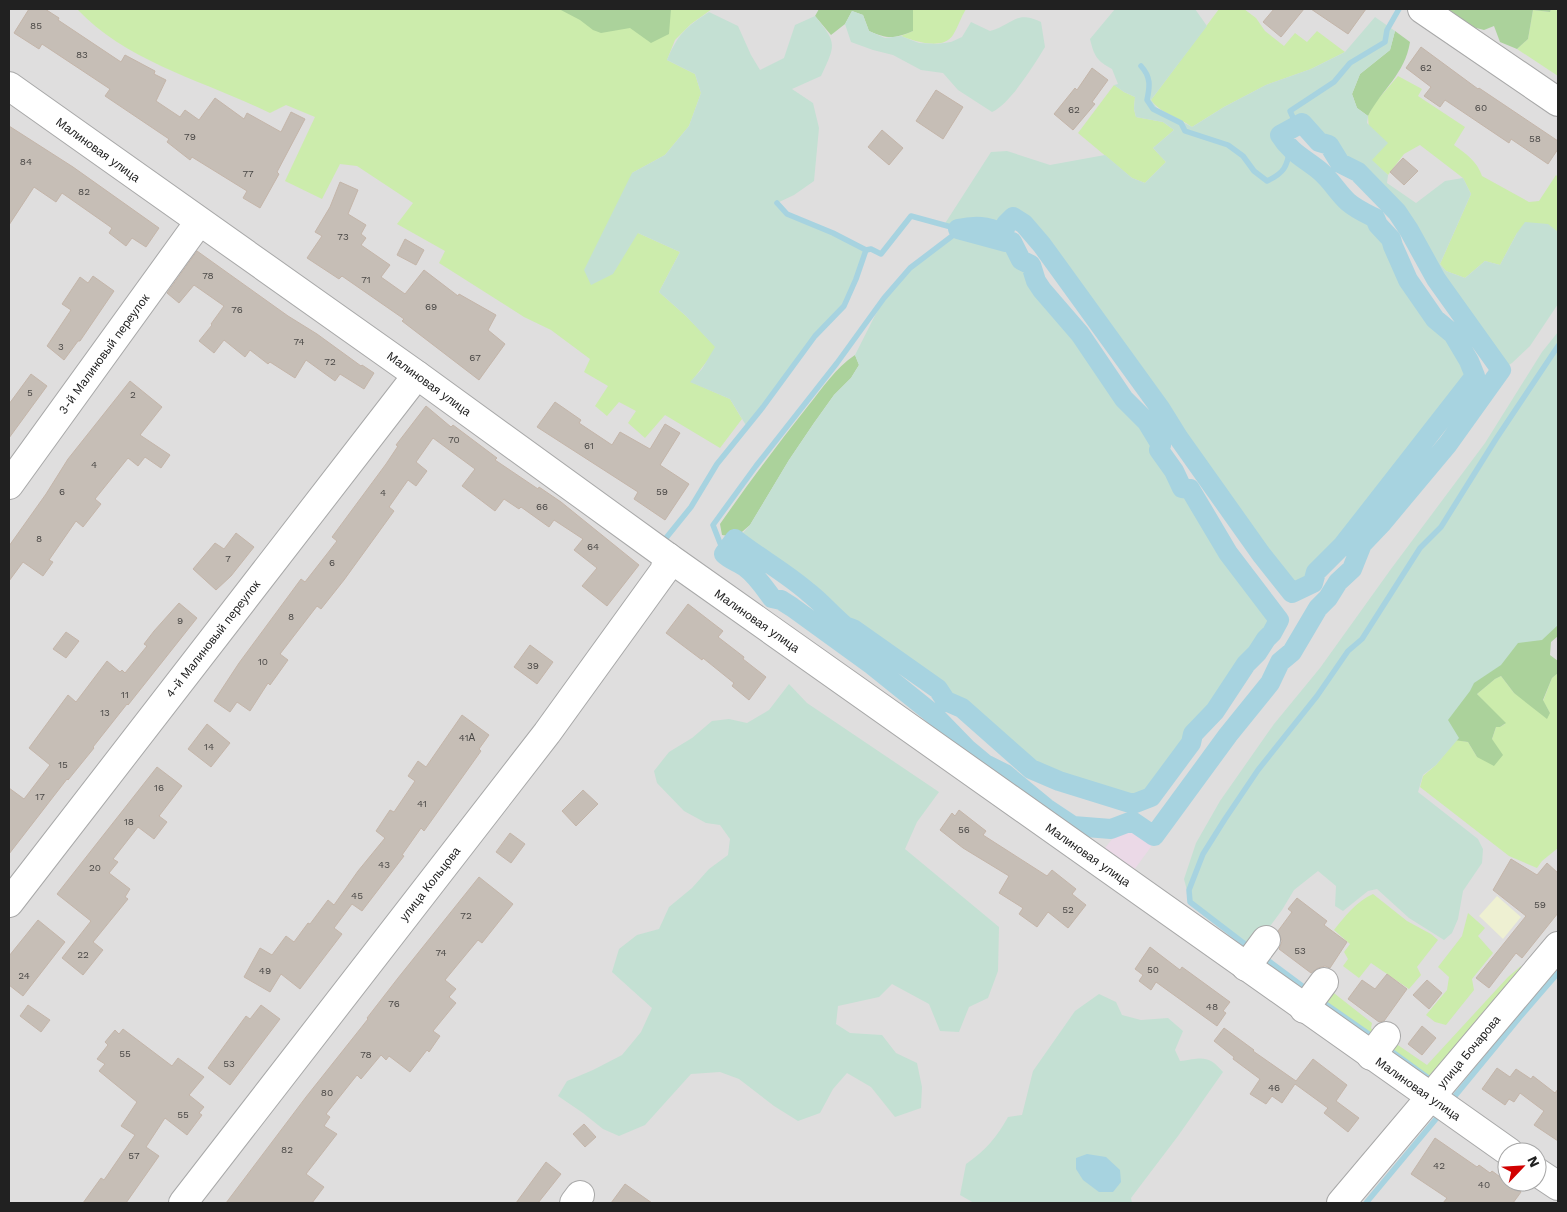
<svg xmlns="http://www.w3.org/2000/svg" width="1567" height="1212" viewBox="0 0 1567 1212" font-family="'Work Sans',sans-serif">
<rect width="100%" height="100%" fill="#f1eee7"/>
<path fill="#dfdede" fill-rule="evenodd" d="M9 9H1558V1203H9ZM1507 1152H1537V1182H1507Z"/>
<polygon fill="#ebd9e7" points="1132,825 1156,840 1134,870 1105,848 1121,828"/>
<polygon fill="#eef0d2" points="1497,896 1521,917 1503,939 1479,916"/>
<g fill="#ccecac">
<path d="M77 9H712L691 24 675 40 667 60 695 74 701 93 689 126 665 155 632 173 638 233 680 252 659 292 686 316 717 348 691 382 730 399 742 419 720 448 665 415 645 438 628 423 636 411 619 402 607 416 595 406 608 386 584 372 590 359 551 330 524 317 439 263 445 251 397 224 413 203 357 166 340 164 322 199 285 181 315 117 286 105 270 113C205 81 128 63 77 9Z"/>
<path d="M913 9H966C961 17 958 27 953 35 943 51 914 41 901 36L913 31Z"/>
<path d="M1219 9H1244L1256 18 1265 31 1284 46 1295 33 1307 42 1317 31 1345 52 1311 69 1266 85 1224 107 1192 127C1179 117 1161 114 1151 100Z"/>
<polygon points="1551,9 1558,9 1558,76 1517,49 1528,39 1533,10 1550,12"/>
<path d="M1398 76 1422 89 1418 96 1465 127 1454 145C1466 154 1477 161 1482 176L1529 202 1539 201 1556 175 1558 177V232L1547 224 1517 233 1500 265 1485 261 1465 278 1446 271 1440 264 1471 194 1463 178 1420 145 1404 154 1388 175 1371 160 1368 116 1374 104Z"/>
<polygon points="1114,85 1124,92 1135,97 1134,109 1136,117 1163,122 1174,130 1153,148 1166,162 1145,183 1132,178 1078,133"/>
<polygon points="1558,673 1558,848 1542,861 1537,868 1509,856 1420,787 1423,776 1436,765 1456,740 1468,742 1477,757 1492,739 1496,727 1500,727 1505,724 1477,694 1495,679 1501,676 1514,693 1550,713 1543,701 1552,678"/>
<path d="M1373 894 1407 921 1431 934 1438 940 1417 967 1421 975 1409 989 1371 963 1359 978 1343 966 1348 959 1344 952 1350 944 1334 930C1344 917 1357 901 1373 894Z"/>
<polygon points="1468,913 1485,928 1478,936 1493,953 1472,979 1474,990 1446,1025 1435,1022 1426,1015 1447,990 1449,977 1438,967 1462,936"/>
<polygon points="1521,966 1525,972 1433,1086 1383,1047 1392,1041 1427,1065 1508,977"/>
<polygon points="1330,990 1372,1023 1371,1028 1376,1034 1373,1043 1316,1004"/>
</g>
<g fill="#abd29b">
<polygon points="559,9 671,9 669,34 651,43 630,28 601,33 593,30 580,20"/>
<path d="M819 9H913V31C893 39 888 39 869 31L863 15 852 11 845 24 831 35 815 16Z"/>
<polygon points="1443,9 1551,9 1550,12 1533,10 1528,39 1517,49 1500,42 1494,26 1484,30 1465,25"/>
<path d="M1395 31 1410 42C1405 74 1382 89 1368 116L1357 108 1352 94 1360 74 1390 50Z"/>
<path d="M855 355 859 365 851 378 834 395 814 423 789 460 750 525 736 537 722 535 720 524C748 484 777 445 808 406 822 389 836 367 855 355Z"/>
<polygon points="1558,612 1558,636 1551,642 1550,655 1558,661 1558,673 1552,678 1543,700 1550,713 1547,719 1514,693 1501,676 1495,679 1477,694 1506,723 1500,727 1496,727 1492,739 1503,755 1494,766 1477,757 1468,742 1447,739 1431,731 1451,680"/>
</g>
<g fill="#c4e0d3">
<path d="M1115 9H1195L1207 26 1151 100 1157 108 1192 127 1224 107 1266 85 1311 69 1345 52 1375 17 1395 31 1390 50 1360 74 1352 94 1357 108 1368 116 1367 123 1388 143 1372 160 1388 175 1387 183 1416 203 1445 181 1463 178 1471 194 1440 264 1446 271 1465 278 1485 261 1500 265 1517 233 1525 222 1548 224 1558 232V304L1530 346 1512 363 1501 370 1436 279 1409 230 1397 212 1358 172 1340 163 1329 145 1319 142 1302 123 1280 135C1289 152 1305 159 1320 171 1331 180 1338 193 1348 202 1356 209 1365 213 1375 218L1378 225 1391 239 1393 246 1408 280 1435 319 1453 334 1469 361 1475 376 1343 545 1316 571 1313 583 1292 593 1261 554 1178 437 1160 408 1042 245 1024 224 1013 217 1006 224 1004 233 992 228 976 225 958 229 944 225 991 152 1007 151 1050 165 1105 155 1132 178 1145 183 1166 162 1153 148 1174 130 1163 122 1136 117 1134 109 1135 97 1124 92 1114 85 1118 84 1112 69C1097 61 1094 56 1090 39Z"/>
<path d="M852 11 863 15 869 31 885 38 901 36 919 43 937 44 951 42 962 37 971 22 990 31C1014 24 1015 10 1041 22L1045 47C1034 65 1010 104 992 112L958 90 943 73 921 70 893 55 873 50 851 42 845 24Z"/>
<path d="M709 12 738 26 751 55 760 70 784 58 795 25 815 16C837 43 836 44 821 76L792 89 813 103 819 128 814 181 794 195 777 203 787 214 833 233 866 250 856 279 844 306 815 336 747 427 730 399 690 382 702 369 715 347 686 316 659 292 680 252 638 233 613 274 591 285 584 270 632 173 665 155 689 126 701 93 695 74 667 60C678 34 686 27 709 12Z"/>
<path d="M963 230 1006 242H1012L1021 260 1031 265 1036 281 1042 290 1080 334 1124 399 1147 422 1161 445 1159 450 1174 471 1182 488 1190 489 1228 553 1279 620 1272 633 1266 639 1257 653 1246 664 1215 711 1193 734 1191 743 1151 797 1133 804 1059 781 1031 769 962 708 946 701 938 689 853 629 845 626 809 592 735 539 741 535 750 525 789 460 814 423 834 395 851 378 859 365 855 355C871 325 884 291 910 268 926 253 947 244 963 230Z"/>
<polygon points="1558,332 1558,625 1542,640 1518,643 1501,665 1474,683 1470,691 1448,720 1459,738 1436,765 1423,775 1418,792 1478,839 1483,849 1482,863 1463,891 1458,919 1452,933 1444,940 1409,918 1377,889 1368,891 1343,911 1335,906 1336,886 1318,871 1294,890 1282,910 1262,937 1250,948 1190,902 1184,879 1196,843 1220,801 1274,724 1320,668 1391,569 1485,443 1542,352"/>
<polygon points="789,684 807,703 939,792 917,822 905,849 999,927 998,971 988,998 969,1007 959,1032 940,1031 929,1004 892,984 879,997 838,1006 836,1024 850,1033 882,1035 896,1053 917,1063 922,1087 921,1108 895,1117 871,1087 847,1073 833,1089 820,1113 798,1121 774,1106 739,1079 720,1072 691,1074 645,1125 619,1136 603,1129 583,1113 558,1096 567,1081 593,1070 622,1055 641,1032 652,1008 612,972 619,949 637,935 659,929 669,907 692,888 709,869 728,855 730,839 720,825 706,823 684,811 657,783 654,771 669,752 692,738 712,721 729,719 747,723 769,710"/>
<path d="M1099 994 1116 1002 1122 1015 1141 1020 1168 1018 1183 1031 1175 1050 1180 1061C1202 1058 1208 1054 1223 1072L1178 1136 1131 1198 1132 1203H974L960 1195 966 1164C985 1151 997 1137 1008 1117L1022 1115 1033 1071 1075 1011Z"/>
</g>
<polygon fill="#a7d3e0" points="1087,1154 1106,1157 1120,1170 1121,1182 1113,1192 1099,1192 1083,1180 1076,1169 1076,1158"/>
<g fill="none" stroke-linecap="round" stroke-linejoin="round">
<g stroke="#a7d3e0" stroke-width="5.5">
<path d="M1141 66C1151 77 1150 86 1147 100L1153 109 1181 123 1185 131 1228 145 1243 156 1254 171 1267 181C1284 173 1287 167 1290 149"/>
<polyline points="1297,126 1290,111 1334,82 1350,63 1385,42 1387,30 1399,9"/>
<polyline points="866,250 871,249 881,254 911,216 1006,242 1012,242"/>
<polyline points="666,538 691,507 717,464 763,407 815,336 844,306 856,279 866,250 833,233 787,214 777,203"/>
<polyline points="734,554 720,543 713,525 756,466 837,363 884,298 910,268 960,230"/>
<polyline points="1250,948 1190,902 1189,890 1203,854 1225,819 1258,770 1317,696 1348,651 1362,639 1420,548 1441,527 1496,439 1558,346"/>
<polyline points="1262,956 1309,991"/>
<polyline points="1320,1000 1376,1039"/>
<polyline points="1387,1048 1434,1082"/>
<polyline points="1455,1096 1520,1017 1558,973"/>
<polyline points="1366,1203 1436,1119"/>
</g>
<path stroke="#a7d3e0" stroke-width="20" d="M1302 123 1319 142 1329 145 1340 163 1358 172 1397 212 1409 230 1436 279 1501 370 1448 444 1382 523 1362 544 1352 569 1338 582 1328 598 1318 608 1292 652 1280 662 1270 683 1228 735 1154 836 1132 821 1111 829 1073 826 1046 808 1005 774 985 764 967 749 933 714 872 665 792 607 781 600 772 598C764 587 756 575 745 567 738 562 730 560 724 554L735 539C759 558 785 572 808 592 821 602 832 615 845 626L853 629 938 689 946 701 962 708 1031 769 1059 781 1133 804 1151 797 1191 743 1193 734 1215 711 1246 664 1257 653 1266 639 1272 633 1279 620 1228 553 1190 489 1182 488 1174 471 1159 450 1161 445 1147 422 1124 399 1080 334 1042 290 1036 281 1031 265 1021 260 1012 242H1006L958 229C976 225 986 226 1004 233L1006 224 1013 217 1024 224 1042 245 1160 408 1178 437 1261 554 1292 593 1313 583 1316 572 1343 545 1475 376 1469 361 1453 334 1435 319 1408 280 1393 246 1391 239 1378 225 1375 218C1365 213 1356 209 1348 202 1338 193 1331 180 1320 171 1304 158 1291 153 1280 135Z"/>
</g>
<g fill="#c6beb6" stroke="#c4b5a9">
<polygon points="29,9 45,9 59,18 58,20 121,62 125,55 155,71 154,74 166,80 156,101 180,117 185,110 199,120 215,98 244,119 247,113 281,132 291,112 305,119 277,172 279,174 260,208 243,198 247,191 192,157 190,160 167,142 169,139 105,96 110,89 42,44 39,49 14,33"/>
<polygon points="1274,9 1304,9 1281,37 1263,22"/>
<polygon points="1311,9 1366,9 1348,34"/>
<polygon points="1421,47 1478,89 1479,88 1558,141 1558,149 1548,164 1511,139 1509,143 1445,100 1440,107 1424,96 1431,87 1406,68"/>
<polygon points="1092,68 1108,80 1092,102 1095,104 1073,130 1054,114 1075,88 1077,90"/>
<polygon points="936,90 963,107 943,139 916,121"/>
<polygon points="9,126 73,167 159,228 146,247 132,238 126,246 109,233 112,228 62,193 56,202 34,187 9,225"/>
<polygon points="882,130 903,148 889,165 868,147"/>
<polygon points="1403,158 1418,171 1404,185 1390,172"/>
<polygon points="340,182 358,190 348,214 366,225 361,234 366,238 361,245 390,265 381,277 405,294 424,270 458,296 459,294 496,315 488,330 505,344 479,380 402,321 404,319 342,276 339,279 307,258 322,236 315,232 330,207"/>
<polygon points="405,239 424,250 416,265 397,255"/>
<polygon points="197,251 288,316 317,334 361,366 362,365 374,373 364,389 340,374 335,381 306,360 295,378 270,362 268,364 250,350 245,357 224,340 214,353 199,341 212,325 211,324 224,306 194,285 179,303 167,293"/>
<polygon points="93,276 114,291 80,341 78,341 64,360 47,346 71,310 62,304 80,277 88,283"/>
<polygon points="31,374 47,386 9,438 9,404"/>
<polygon points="130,381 162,407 140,435 170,455 161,468 145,457 138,466 128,458 95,499 101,504 83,527 76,521 49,560 53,562 43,576 23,562 9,581 9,546 46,494 68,459"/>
<polygon points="555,402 581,420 579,423 612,445 620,432 650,449 665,424 680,433 660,465 689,484 665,520 634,499 638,492 537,427"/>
<polygon points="426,406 451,427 453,425 497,458 495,460 538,489 539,487 561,502 639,565 607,606 582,586 597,568 574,550 583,539 554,520 549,527 521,507 519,509 504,499 495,511 462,486 475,469 433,438 416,462 427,471 416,486 408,480 389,507 394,511 344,580 321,609 317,606 280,654 288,660 270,685 268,683 250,711 237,702 230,712 214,701 239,663 301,579 305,582 337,541 332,537 386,464 398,446 396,445"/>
<polygon points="236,533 254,547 231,576 216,590 193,569 215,543 224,549"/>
<polygon points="179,603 197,618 128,705 127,704 93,747 94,748 68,780 67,779 9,854 9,788 24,799 50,765 29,748 68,695 76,702 107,661 120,672 122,670 125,673 147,646 144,644 154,631"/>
<polygon points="688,604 723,631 718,637 744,657 743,659 766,677 749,700 732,686 734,683 703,658 702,660 666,633"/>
<polygon points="66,632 79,641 66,658 53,649"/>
<polygon points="530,645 553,662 537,684 514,667"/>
<polygon points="462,715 489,735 479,749 481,751 424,831 421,828 402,855 404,856 362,911 352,904 334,928 342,934 300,989 281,974 270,992 244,977 260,948 272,955 286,936 294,942 308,923 310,924 328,900 334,905 358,871 385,838 376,831 390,810 394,812 415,781 408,776 418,761 426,767"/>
<polygon points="207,724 230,743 211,767 188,749"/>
<polygon points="157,767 182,786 159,816 167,822 154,839 138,827 113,859 118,862 109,873 130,889 125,897 128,899 93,942 103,950 83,975 62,958 91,921 57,894"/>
<polygon points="583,790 598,804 576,826 562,811"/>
<polygon points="959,810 986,831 983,835 1047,876 1052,870 1076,889 1072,894 1086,905 1068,928 1048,912 1037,927 1019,914 1023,908 999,893 1009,876 963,848 940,830 952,813 955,816"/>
<polygon points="510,833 525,844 511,863 496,852"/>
<polygon points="1511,859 1537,875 1547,863 1558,873 1558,913 1522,958 1516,953 1489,988 1476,978 1526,916 1493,890"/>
<polygon points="479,877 513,904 482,943 478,940 445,980 456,989 449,997 456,1003 433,1031 440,1036 429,1052 427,1050 410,1072 389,1056 386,1060 381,1055 361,1079 357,1075 326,1114 330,1117 324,1126 337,1134 306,1174 324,1187 312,1203 226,1203 306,1097 368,1019 367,1018 398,978"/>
<polygon points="1297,898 1327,921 1324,925 1347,942 1330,968 1325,966 1318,968 1311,973 1279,949 1282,941 1278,931 1292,912 1288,909"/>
<polygon points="38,920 65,942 23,996 9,985 9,956"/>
<polygon points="1150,947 1180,970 1182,967 1230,1002 1223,1011 1226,1013 1217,1026 1156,982 1151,990 1139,981 1143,975 1135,969"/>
<polygon points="1387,974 1407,989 1384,1021 1379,1022 1348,999 1362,980 1375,989"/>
<polygon points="1427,980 1442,993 1429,1009 1413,995"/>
<polygon points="28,1005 50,1020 41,1032 20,1016"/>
<polygon points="261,1005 280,1019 230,1085 208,1068 246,1016 250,1019"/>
<polygon points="1422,1026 1436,1038 1422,1055 1408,1044"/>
<polygon points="1224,1028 1254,1050 1253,1051 1296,1081 1313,1059 1347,1085 1336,1101 1359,1118 1348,1132 1324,1113 1328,1108 1295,1084 1282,1103 1272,1096 1266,1104 1250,1094 1260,1079 1233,1059 1234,1057 1214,1041"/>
<polygon points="123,1029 172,1066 178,1058 204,1077 189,1095 204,1107 199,1113 202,1115 187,1135 165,1118 146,1147 159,1156 126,1203 83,1203 101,1178 104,1180 135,1135 121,1126 137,1102 99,1071 105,1064 97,1059 108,1045 105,1042 115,1030 119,1034"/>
<polygon points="1497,1068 1510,1077 1516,1069 1531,1079 1533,1076 1555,1093 1558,1089 1558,1141 1534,1125 1544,1111 1520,1093 1514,1102 1509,1099 1505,1105 1482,1089"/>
<polygon points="584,1124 596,1137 585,1147 573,1134"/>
<polygon points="1435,1138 1477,1167 1479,1165 1490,1173 1492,1171 1521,1192 1513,1203 1443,1203 1447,1198 1411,1174"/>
<polygon points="546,1162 561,1174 538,1203 516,1203"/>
<polygon points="625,1184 652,1203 611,1203"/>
</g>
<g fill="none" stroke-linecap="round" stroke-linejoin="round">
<g stroke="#a8a8a8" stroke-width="30">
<g id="minor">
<polyline points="1422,9 1558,102"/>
<polyline points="9,86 417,375 668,557 1509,1152"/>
<polyline points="9,485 199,222"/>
<polyline points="9,903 417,375"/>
<polyline points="1246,967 1266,940"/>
<polyline points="1304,1009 1324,982"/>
<polyline points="1371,1056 1386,1036"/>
<polyline points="1537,1172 1558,1186"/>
<polyline points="183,1203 547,733 664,571 668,557"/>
<polyline points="574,1203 580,1195"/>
<polyline points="1341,1203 1558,946"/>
</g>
</g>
<use href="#minor" stroke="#fff" stroke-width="28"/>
</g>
<g text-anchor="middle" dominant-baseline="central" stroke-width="4.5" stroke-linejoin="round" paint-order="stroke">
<g font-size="10" fill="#4a4846">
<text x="36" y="25">85</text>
<text x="82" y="54">83</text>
<text x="1426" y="67">62</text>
<text x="1481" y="107">60</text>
<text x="1074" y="109">62</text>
<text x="190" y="136">79</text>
<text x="1535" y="138">58</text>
<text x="26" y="161">84</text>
<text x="248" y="173">77</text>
<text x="84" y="191">82</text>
<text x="343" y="236">73</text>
<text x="208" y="275">78</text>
<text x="366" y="279">71</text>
<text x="431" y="306">69</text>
<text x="237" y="309">76</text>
<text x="299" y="341">74</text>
<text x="61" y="346">3</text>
<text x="475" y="357">67</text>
<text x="330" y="361">72</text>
<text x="30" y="392">5</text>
<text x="133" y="394">2</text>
<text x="454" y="439">70</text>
<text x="589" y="445">61</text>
<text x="94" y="464">4</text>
<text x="62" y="491">6</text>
<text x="662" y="491">59</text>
<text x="383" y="492">4</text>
<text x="542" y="506">66</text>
<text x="39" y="538">8</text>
<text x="593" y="546">64</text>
<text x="228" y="558">7</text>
<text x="332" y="562">6</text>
<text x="291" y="616">8</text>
<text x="180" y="620">9</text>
<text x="263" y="661">10</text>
<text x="533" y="665">39</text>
<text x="125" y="694">11</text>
<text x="105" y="712">13</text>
<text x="467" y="737">41А</text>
<text x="209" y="746">14</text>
<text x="63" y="764">15</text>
<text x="159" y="787">16</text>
<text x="40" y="796">17</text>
<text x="422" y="803">41</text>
<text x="129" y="821">18</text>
<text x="964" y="829">56</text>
<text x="384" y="864">43</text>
<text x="95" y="867">20</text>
<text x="357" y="895">45</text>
<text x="1540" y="904">59</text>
<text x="1068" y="909">52</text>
<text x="466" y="915">72</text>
<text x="1300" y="950">53</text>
<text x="441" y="952">74</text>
<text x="83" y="954">22</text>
<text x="1153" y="969">50</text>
<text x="265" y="970">49</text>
<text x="24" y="975">24</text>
<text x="394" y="1003">76</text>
<text x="1212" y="1006">48</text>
<text x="125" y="1053">55</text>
<text x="366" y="1054">78</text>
<text x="229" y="1063">53</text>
<text x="1274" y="1087">46</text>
<text x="327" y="1092">80</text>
<text x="183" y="1114">55</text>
<text x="287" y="1149">82</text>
<text x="134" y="1155">57</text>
<text x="1439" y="1165">42</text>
<text x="1484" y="1184">40</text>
</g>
<g font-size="12" fill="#212121" stroke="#fff">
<text transform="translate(98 150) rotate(36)">Малиновая улица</text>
<text transform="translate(104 354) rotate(-54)">3-й Малиновый переулок</text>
<text transform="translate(429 384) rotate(36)">Малиновая улица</text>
<text transform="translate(757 621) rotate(35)">Малиновая улица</text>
<text transform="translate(213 639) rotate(-52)">4-й Малиновый переулок</text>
<text transform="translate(1088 855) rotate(35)">Малиновая улица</text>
<text transform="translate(430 884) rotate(-52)">улица Кольцова</text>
<text transform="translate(1469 1052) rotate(-50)">улица Бочарова</text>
<text transform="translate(1418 1089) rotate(35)">Малиновая улица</text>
</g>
</g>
<rect width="1567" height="1212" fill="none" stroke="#212121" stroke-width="20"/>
<g transform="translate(1522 1167) rotate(65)"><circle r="24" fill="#ffffff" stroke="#a6a6a6"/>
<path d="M0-4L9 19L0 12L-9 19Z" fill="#d10000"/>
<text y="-8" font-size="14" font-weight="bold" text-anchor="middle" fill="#212121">N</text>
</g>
</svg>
